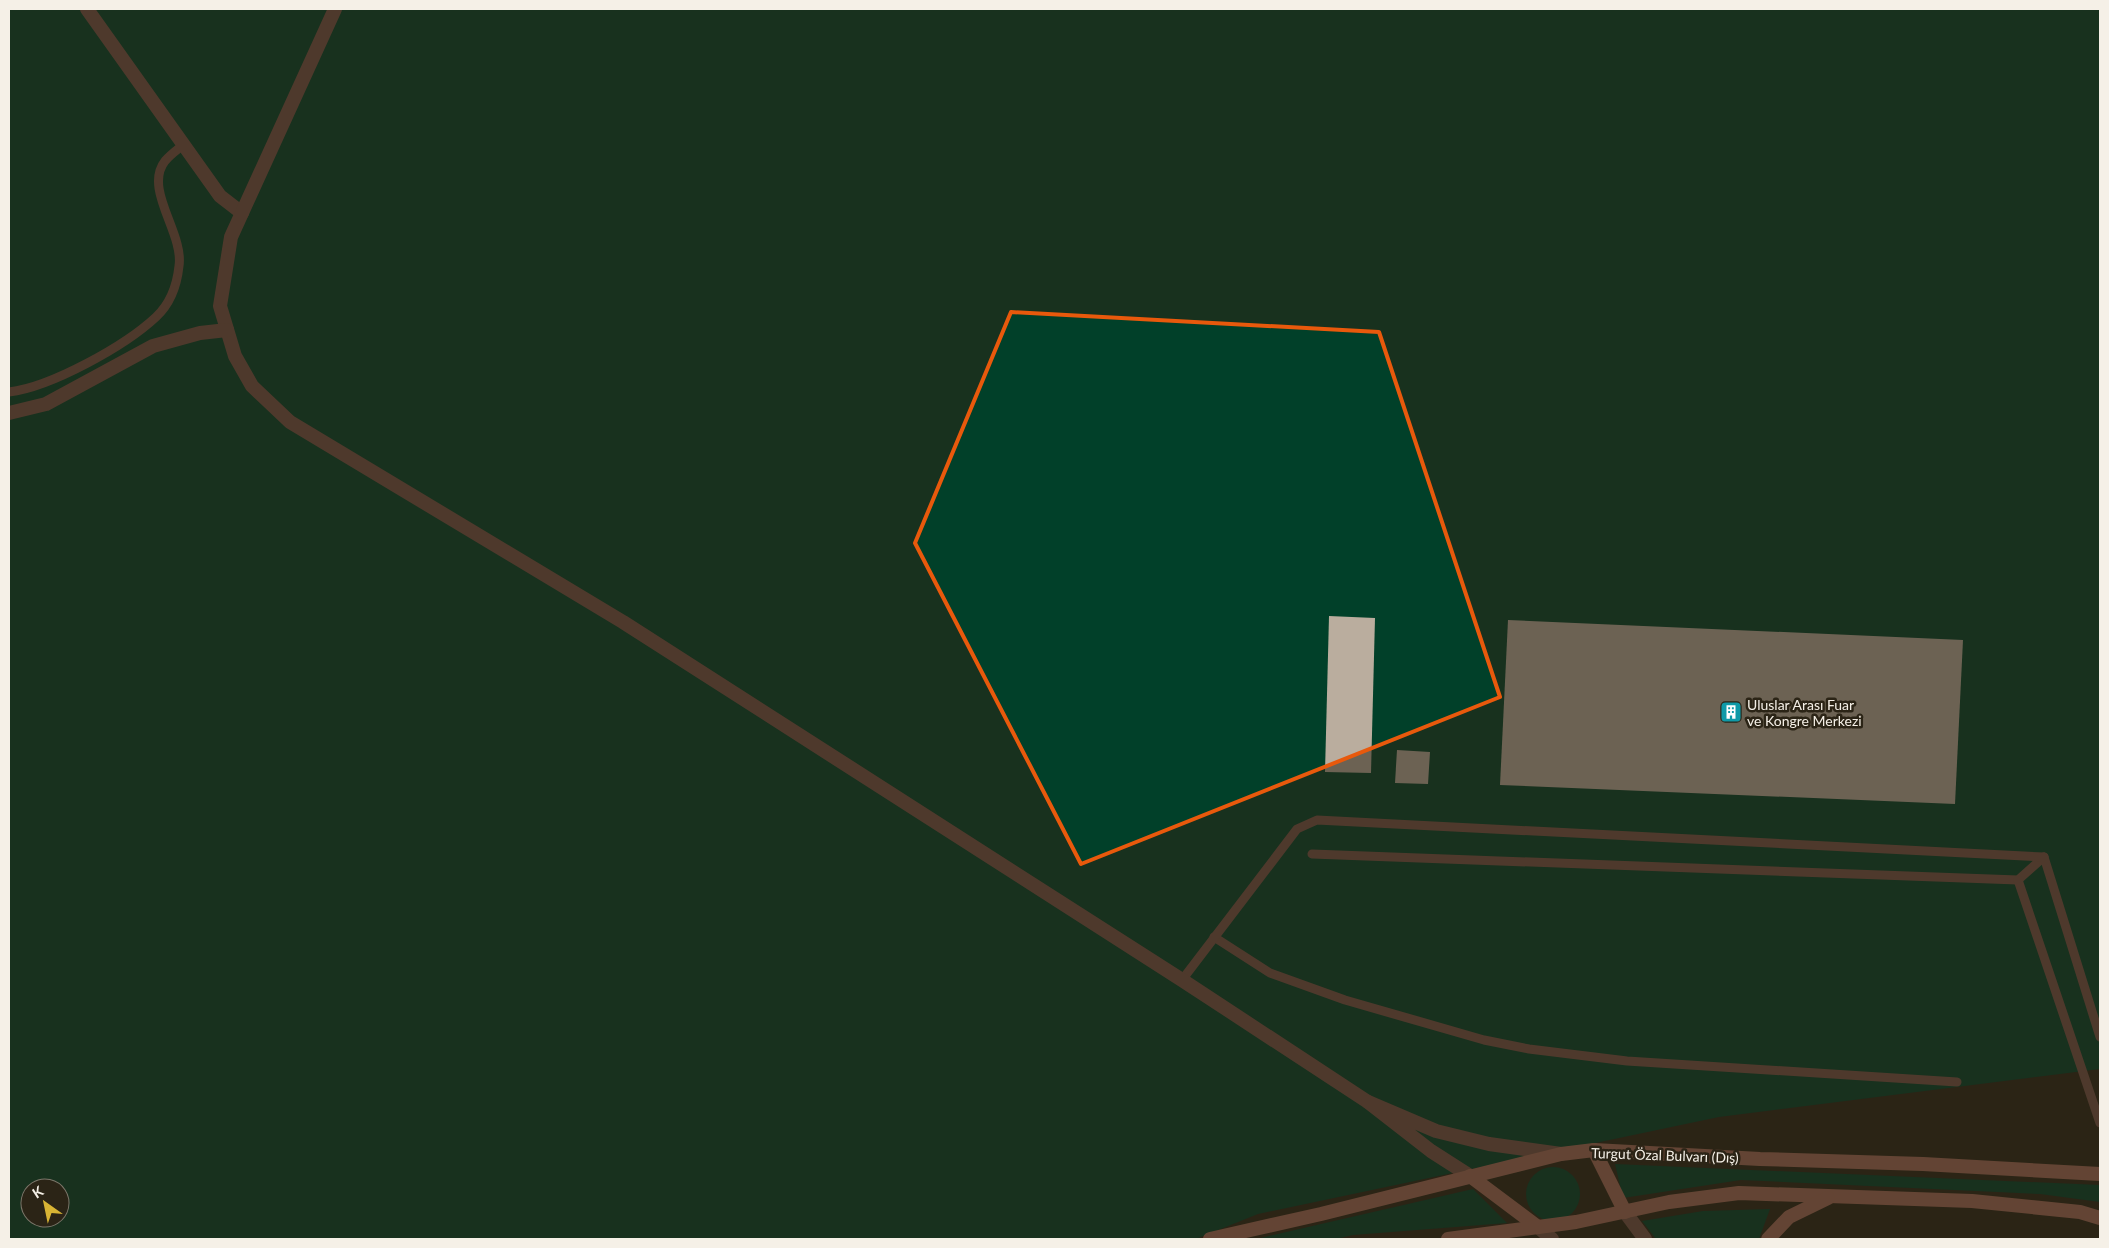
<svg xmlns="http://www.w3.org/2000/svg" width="2109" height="1248" viewBox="0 0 2109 1248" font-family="Lato,sans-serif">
<rect width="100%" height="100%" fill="#2b2416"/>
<g fill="#014029" fill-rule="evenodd">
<path d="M9 9H2100V1069L1719 1117 1258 1214 1196 1239H9ZM30 1188H60V1218H30Z"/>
<polygon points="1615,1164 2100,1185 2100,1202 2040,1194 1741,1180 1623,1198"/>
<circle cx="1553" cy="1194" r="27"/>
<polygon points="1473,1189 1507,1223 1353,1235 1336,1239 1256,1239"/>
<polygon points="1770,1209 1759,1239 1656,1239 1642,1221 1703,1211"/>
</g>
<g fill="#baad9e">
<polygon points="1329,616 1375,618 1371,773 1325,772"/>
<polygon points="1508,620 1963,640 1955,804 1500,785"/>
<polygon points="1397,750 1430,752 1428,784 1395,783"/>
</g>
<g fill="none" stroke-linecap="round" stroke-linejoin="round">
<g stroke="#785347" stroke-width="9">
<path d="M9 392C51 387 125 346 156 317 171 303 177 285 179 266 184 233 143 189 165 161 170 155 177 150 183 145"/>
<polyline points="1312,854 2018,880 2044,857"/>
<polyline points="2044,857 2100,1037"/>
<polyline points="2018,880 2100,1123"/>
<polyline points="1214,937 1270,973 1345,1000 1484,1040 1529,1049 1627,1061 1957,1082"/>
<polyline points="1182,980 1297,829 1317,820 2044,857"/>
</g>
<g stroke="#785347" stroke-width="14">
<polyline points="87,9 220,196 242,213"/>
<polyline points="335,9 231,237 220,306 235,356 252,386 290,422 623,622 1182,980 1368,1102"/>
<polyline points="9,413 46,404 153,346 200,333 227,330"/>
</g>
<g stroke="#785347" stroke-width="14">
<polyline points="1470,1176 1431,1151 1368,1102 1436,1131 1489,1144 1561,1154"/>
<polyline points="1625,1212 1645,1239"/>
<polyline points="1538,1227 1552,1239"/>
</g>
<g stroke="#a76c59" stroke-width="14">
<polyline points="1594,1150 1625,1212"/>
<polyline points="1470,1176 1538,1227"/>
<polyline points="1210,1239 1321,1214 1561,1154 1594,1150 1760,1159 1923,1164 2100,1174"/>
<polyline points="1448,1239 1576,1222 1669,1202 1739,1193 1972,1201 2080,1212 2100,1218"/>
<polyline points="1768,1239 1789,1217 1828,1198"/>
</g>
</g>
<path d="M0 0H2109V1248H0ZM1011 312 1379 332 1500 697 1081 864 915 543Z" fill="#2b2416" fill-opacity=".55" fill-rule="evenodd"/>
<path fill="none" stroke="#e8590c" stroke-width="4" stroke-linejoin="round" d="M1011 312 1379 332 1500 697 1081 864 915 543Z"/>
<defs>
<g id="building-square" transform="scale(1.125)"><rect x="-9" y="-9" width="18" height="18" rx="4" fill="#0f9aa8" stroke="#2b2416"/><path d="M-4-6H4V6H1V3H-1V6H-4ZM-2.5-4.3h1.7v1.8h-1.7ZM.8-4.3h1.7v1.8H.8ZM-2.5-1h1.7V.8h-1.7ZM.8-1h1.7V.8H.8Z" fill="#fff"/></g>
</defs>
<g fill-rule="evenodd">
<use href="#building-square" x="1731" y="712"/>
</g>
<g text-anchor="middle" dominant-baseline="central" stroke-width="5" stroke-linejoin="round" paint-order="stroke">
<g font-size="14" fill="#f5f0e7" stroke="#2b2416" text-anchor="start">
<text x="1747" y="704">Uluslar Arası Fuar<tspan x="1747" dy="16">ve Kongre Merkezi</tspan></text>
</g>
<g font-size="14" fill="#f5f0e7" stroke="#2b2416">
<text transform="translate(1665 1155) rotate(2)">Turgut Özal Bulvarı (Dış)</text>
</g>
</g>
<rect width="2109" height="1248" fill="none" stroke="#f5f0e7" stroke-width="20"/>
<g transform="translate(45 1203) rotate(327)"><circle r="24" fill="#2b2416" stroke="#7c766a"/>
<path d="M0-4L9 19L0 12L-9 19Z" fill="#d8b434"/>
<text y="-8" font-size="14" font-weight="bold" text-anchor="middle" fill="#f5f0e7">K</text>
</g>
</svg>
